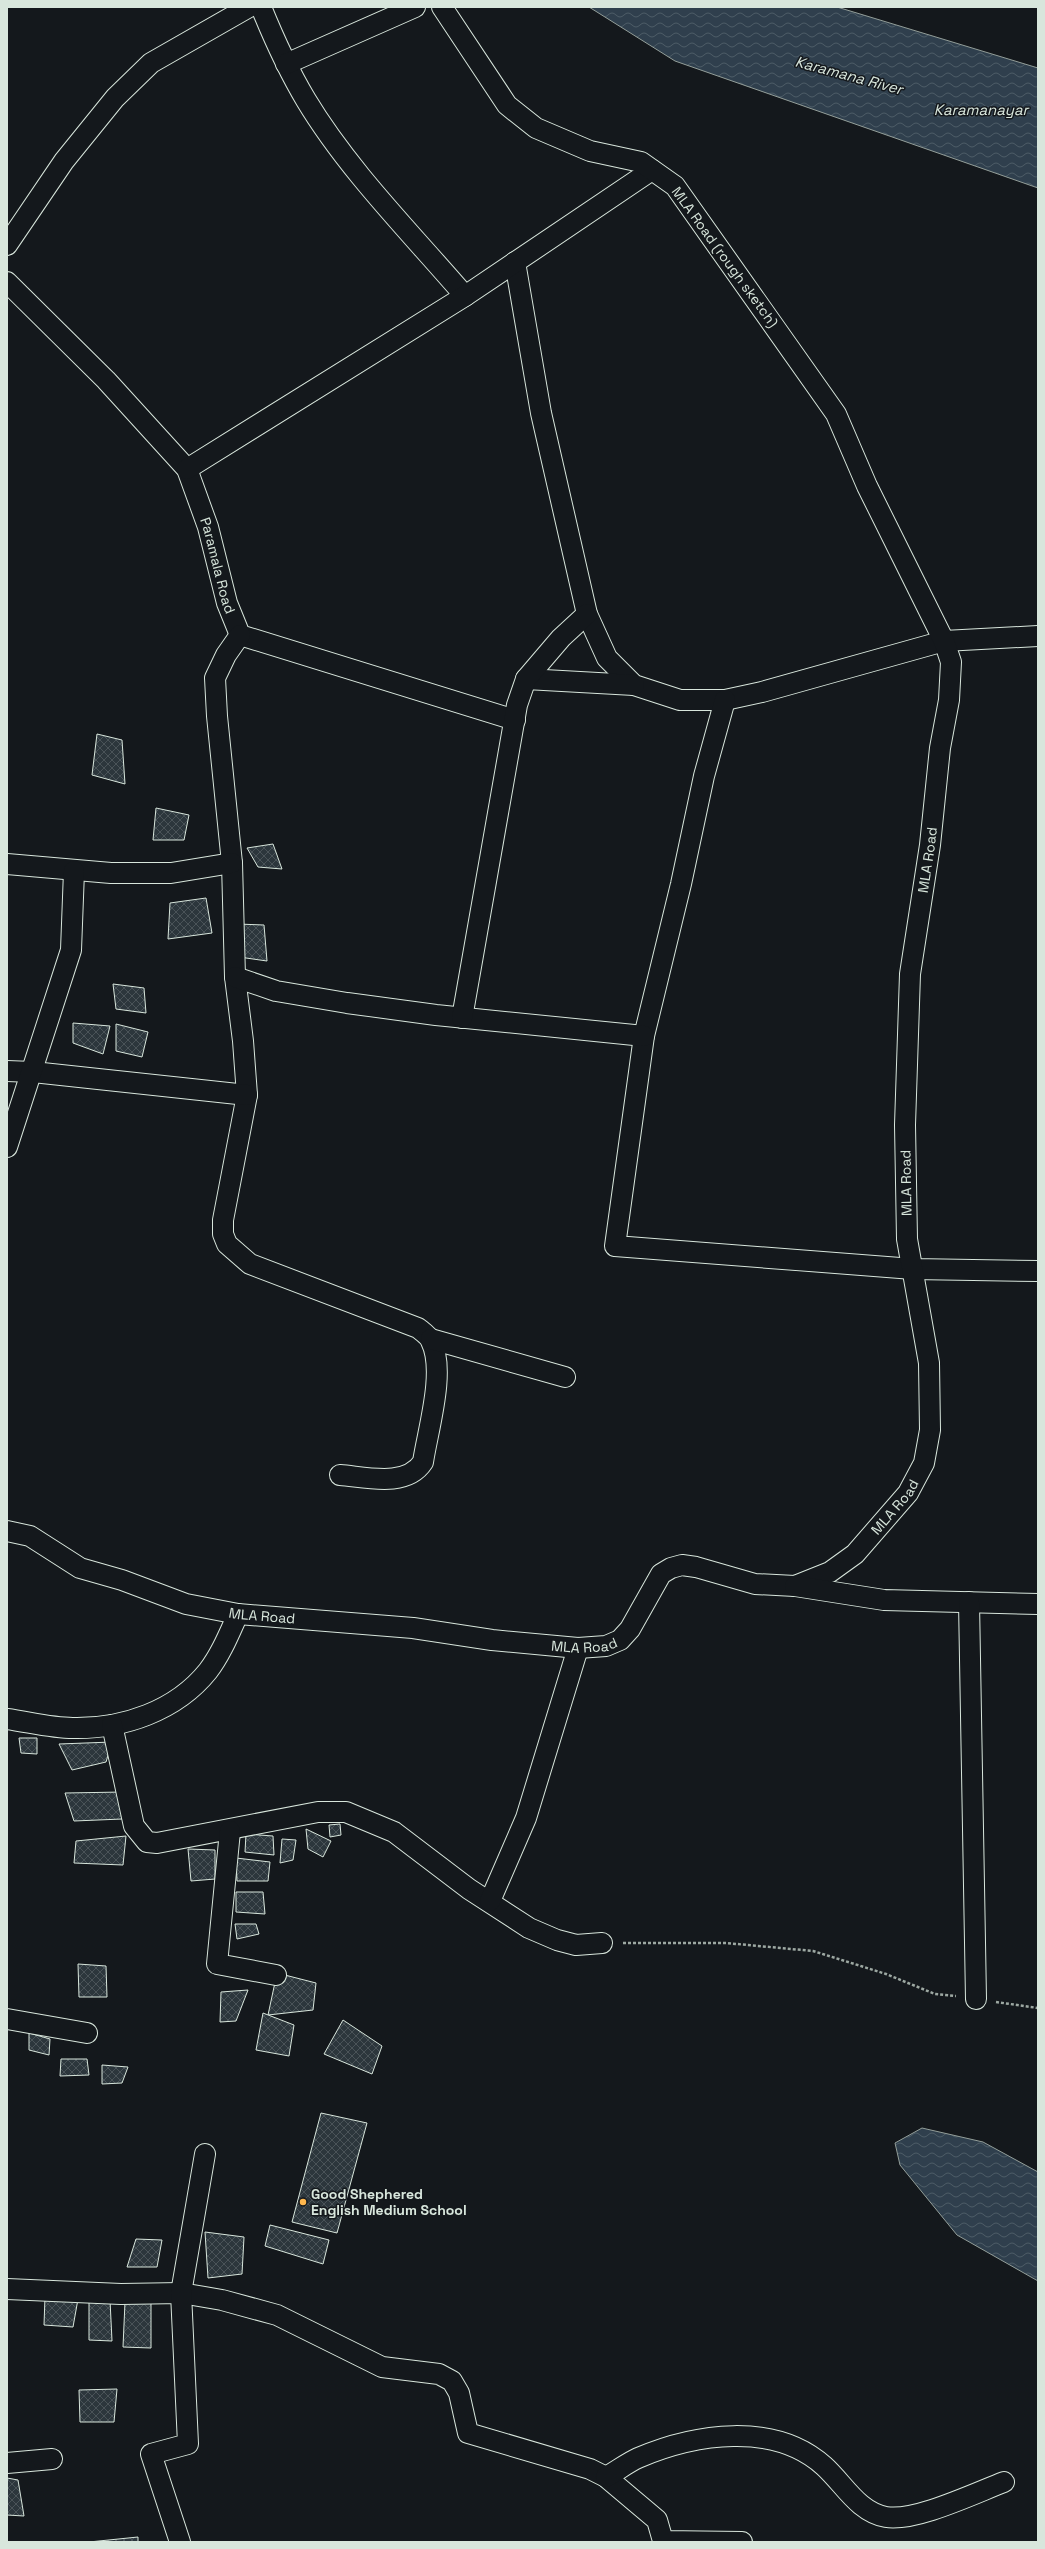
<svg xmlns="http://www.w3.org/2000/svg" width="1045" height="2549" viewBox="0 0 1045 2549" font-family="'Space Grotesk',sans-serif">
<defs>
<pattern id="water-waves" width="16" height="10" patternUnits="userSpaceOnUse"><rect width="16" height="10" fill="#2f3f4d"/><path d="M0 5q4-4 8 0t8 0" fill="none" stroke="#4c5b66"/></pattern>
<pattern id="building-cross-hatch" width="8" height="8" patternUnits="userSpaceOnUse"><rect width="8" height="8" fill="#2c363c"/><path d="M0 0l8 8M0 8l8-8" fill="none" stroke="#4a5358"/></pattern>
</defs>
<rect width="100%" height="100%" fill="#14181c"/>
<g fill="url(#water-waves)" stroke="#939e99">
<polygon points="589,7 837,7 1038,68 1038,188 675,61"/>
<polygon points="922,2128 983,2142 1038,2172 1038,2281 957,2235 900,2165 895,2143"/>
</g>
<g fill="url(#building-cross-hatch)" stroke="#d8e6dc">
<polygon points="97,734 122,740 125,784 92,775"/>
<polygon points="156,808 189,815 184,840 153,840"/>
<polygon points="273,844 282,869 258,867 247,848"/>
<polygon points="206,898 212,933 168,939 170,903"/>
<polygon points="237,924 264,925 267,961 239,957"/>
<polygon points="113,984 144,988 146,1013 116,1009"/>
<polygon points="73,1023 110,1026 103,1054 73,1043"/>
<polygon points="116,1024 148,1032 142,1057 116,1051"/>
<polygon points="19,1738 37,1738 37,1754 21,1753"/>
<polygon points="112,1742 106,1762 72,1770 59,1744"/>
<polygon points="123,1792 122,1819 74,1821 65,1793"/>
<polygon points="340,1824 341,1835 330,1837 329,1825"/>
<polygon points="306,1829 331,1841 323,1857 308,1849"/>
<polygon points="246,1834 273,1836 274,1855 245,1852"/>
<polygon points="126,1836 123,1865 74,1863 76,1841"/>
<polygon points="282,1839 296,1840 293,1860 280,1863"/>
<polygon points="188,1849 215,1850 215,1879 191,1881"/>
<polygon points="236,1858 270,1862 268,1881 237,1881"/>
<polygon points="236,1892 263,1892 265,1914 236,1912"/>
<polygon points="235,1924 256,1924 259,1934 237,1939"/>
<polygon points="78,1964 106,1966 107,1997 79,1997"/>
<polygon points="277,1973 316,1983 313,2010 268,2015"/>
<polygon points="248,1990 236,2021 220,2022 221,1992"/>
<polygon points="263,2013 294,2025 289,2056 256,2050"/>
<polygon points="343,2020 382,2046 372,2074 324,2054"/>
<polygon points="29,2033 50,2039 49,2055 29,2050"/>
<polygon points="61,2059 87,2059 89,2075 60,2076"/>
<polygon points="102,2065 128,2067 122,2083 102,2084"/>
<polygon points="321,2113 367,2123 337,2233 292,2222"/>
<polygon points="270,2225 329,2240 323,2264 265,2246"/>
<polygon points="205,2232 244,2237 242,2274 208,2278"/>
<polygon points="136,2239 162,2240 157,2267 127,2267"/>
<polygon points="45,2297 78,2299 73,2327 44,2325"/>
<polygon points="89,2300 110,2300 112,2341 89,2340"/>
<polygon points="151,2301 151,2348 123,2347 125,2302"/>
<polygon points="117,2389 114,2422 80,2422 79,2390"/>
<polygon points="7,2478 18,2480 24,2516 7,2515"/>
<polygon points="138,2537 138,2542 89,2542"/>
</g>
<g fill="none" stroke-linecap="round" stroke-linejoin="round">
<g stroke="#d8e6dc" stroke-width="22">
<g id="street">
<path d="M261 7C274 39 288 70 306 100 348 170 411 233 465 296"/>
<polyline points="286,64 415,7"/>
<polyline points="7,245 64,161 115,98 151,63 249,7"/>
<polyline points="515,262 541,413 587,614 607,658 634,685 680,700 725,700 762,692 944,641 1038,636"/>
<path id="s1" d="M7 282 106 380 187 469 208 527 227 603 240 635 515 720"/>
<polyline points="187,469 465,296 652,170"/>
<path d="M240 635 226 655 215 678 217 716 232 863 235 977 243 1041 247 1095 223 1220V1234L227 1244 250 1264 418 1328C423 1332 429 1336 431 1341 446 1371 428 1429 423 1462 406 1488 366 1477 340 1475"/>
<polyline points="526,679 634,685"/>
<polyline points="725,700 704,776 681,884 644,1036 615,1246 913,1269 1038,1271"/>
<polyline points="7,864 111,873 171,873 232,863"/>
<polyline points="235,977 276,991 347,1003 436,1015 644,1036"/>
<polyline points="462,1018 517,705 526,679 561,638 587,614"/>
<polyline points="7,1071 33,1072 247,1095"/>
<polyline points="7,1147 71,950 74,871"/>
<polyline points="431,1339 565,1377"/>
<path id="s2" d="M7 1531 30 1536 80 1568 122 1580 186 1604 238 1614 413 1628 492 1640 578 1648 606 1646 620 1640 630 1629 661 1574 671 1568 682 1565 696 1567 755 1584 795 1586 830 1572 855 1554 908 1493 924 1463 930 1430 929 1363 907 1239 905 1125 910 974 930 845 940 748 949 700 951 662 944 641 867 486 836 414 675 186 641 162 590 151 536 128 507 105 442 7"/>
<polyline points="795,1586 884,1600 1038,1604"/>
<polyline points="969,1602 976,1999"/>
<path d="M7 1719C29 1722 51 1728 73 1728 123 1729 176 1711 208 1671 221 1654 229 1634 238 1614"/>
<polyline points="112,1725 134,1826 147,1842 157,1843 318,1812 346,1812 394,1832 469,1889 529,1928 557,1940 576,1945 602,1943"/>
<polyline points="230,1831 217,1964 276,1975"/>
<polyline points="490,1901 526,1818 578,1648"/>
<polyline points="7,2019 87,2033"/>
<polyline points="7,2289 121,2294 181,2293 222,2300 277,2315 382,2367 439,2374 452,2381 459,2393 468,2433 590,2469 606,2477 657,2520 663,2541 742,2542"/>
<polyline points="7,2463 52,2459"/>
<path d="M606 2477C617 2471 627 2463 638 2458 694 2434 774 2421 824 2466 844 2484 858 2512 886 2517 915 2522 975 2493 1004 2482"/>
<polyline points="180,2542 151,2454 188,2444 181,2293 205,2154"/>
</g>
</g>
<g stroke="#9da8a2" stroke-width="2.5" stroke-dasharray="3 2" stroke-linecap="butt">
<polyline points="623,1943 726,1943 813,1951 886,1974 935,1994 956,1996"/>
<polyline points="996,2002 1038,2008"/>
</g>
<use href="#street" stroke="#14181c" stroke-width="20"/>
</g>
<circle fill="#ffb74d" stroke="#14181c" stroke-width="1.5" cx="303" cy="2202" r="4"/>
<g text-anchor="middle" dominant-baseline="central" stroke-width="3" stroke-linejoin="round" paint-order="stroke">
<g font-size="14" fill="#d8e6dc" stroke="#14181c">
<text transform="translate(725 257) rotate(54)">MLA Road (rough sketch)</text>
<text stroke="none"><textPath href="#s1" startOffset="361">Paramala Road</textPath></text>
<text stroke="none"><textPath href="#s2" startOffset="1640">MLA Road</textPath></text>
<text transform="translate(906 1183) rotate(-91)">MLA Road</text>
<text stroke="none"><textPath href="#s2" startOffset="980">MLA Road</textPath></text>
<text stroke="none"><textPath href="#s2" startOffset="272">MLA Road</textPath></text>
<text stroke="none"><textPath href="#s2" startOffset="596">MLA Road</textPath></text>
</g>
<g font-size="14" font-weight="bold" fill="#d8e6dc" stroke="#14181c" text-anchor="start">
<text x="311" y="2194">Good Shephered<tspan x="311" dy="16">English Medium School</tspan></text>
</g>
<g font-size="15" font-style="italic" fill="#d8e6dc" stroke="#14181c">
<text transform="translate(849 75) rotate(15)">Karamana River</text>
<text x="981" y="109">Karamanayar</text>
</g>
</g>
<rect width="1045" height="2549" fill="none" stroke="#d8e6dc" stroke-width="16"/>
</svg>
